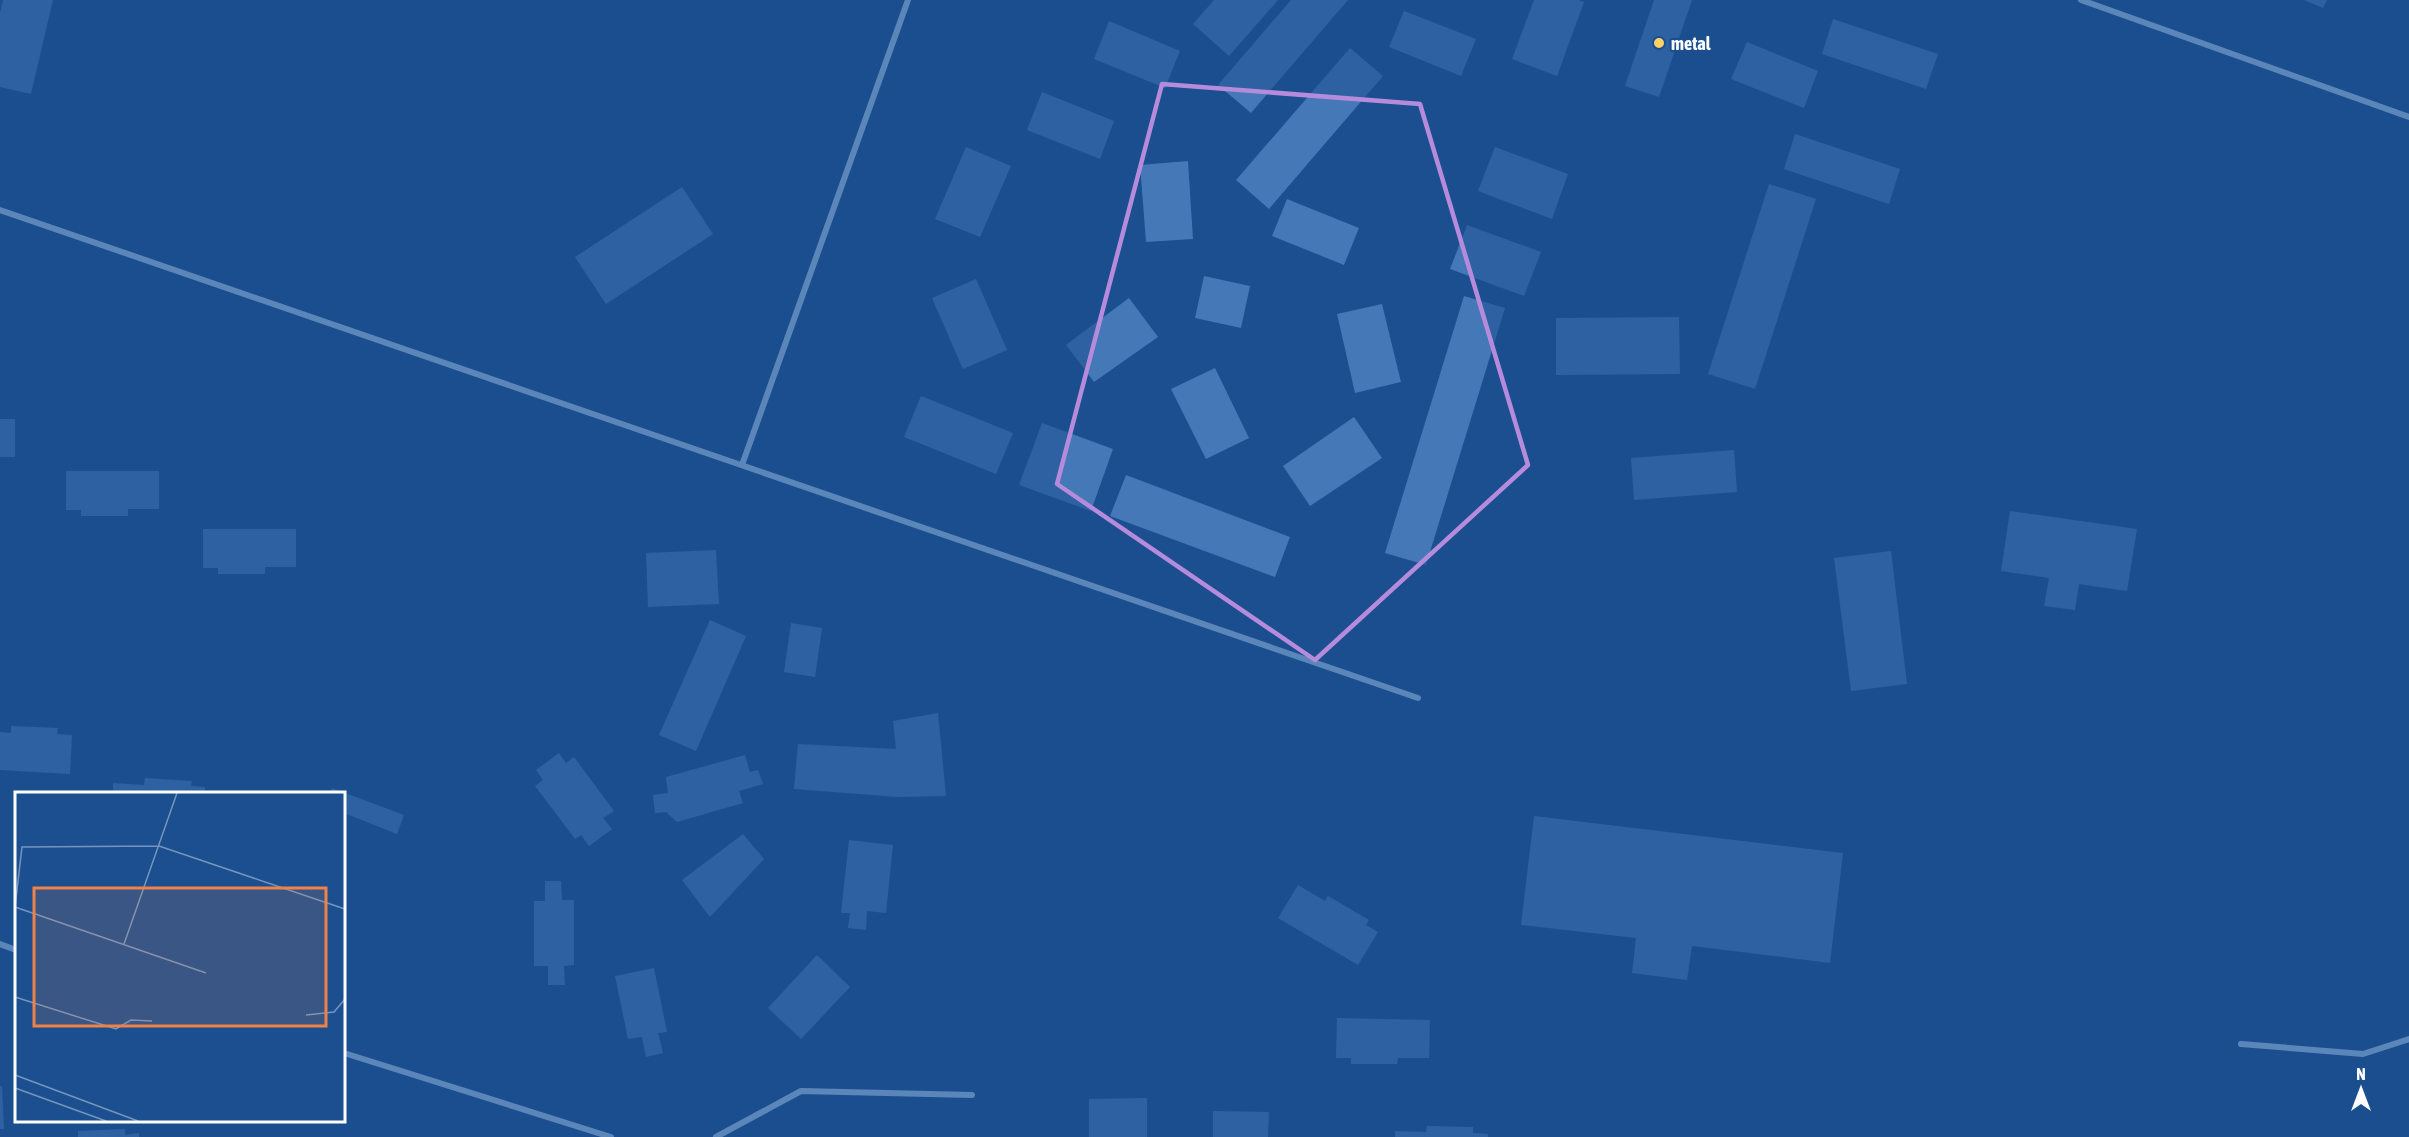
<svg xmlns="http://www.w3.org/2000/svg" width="2409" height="1137" viewBox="0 0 2409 1137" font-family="'Asap Condensed',sans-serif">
<rect width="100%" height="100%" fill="#1b4f8f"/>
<g fill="#4478b7">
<polygon points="3,0 53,0 31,94 0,87 0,13"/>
<polygon points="1214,0 1278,0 1229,56 1193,24"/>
<polygon points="1291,0 1348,0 1251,113 1218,85"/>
<polygon points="1534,0 1578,0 1584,2 1557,76 1512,59"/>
<polygon points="1654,0 1692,0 1659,97 1625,86"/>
<polygon points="2304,0 2327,0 2323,8"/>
<polygon points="1404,11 1476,39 1461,76 1389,47"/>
<polygon points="1833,19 1938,54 1926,89 1822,54"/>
<polygon points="1109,21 1180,51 1165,88 1094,59"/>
<polygon points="1747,42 1818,71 1804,108 1731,79"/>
<polygon points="1350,48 1383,76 1269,209 1236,180"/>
<polygon points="1042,92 1114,121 1100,159 1027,130"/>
<polygon points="1795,134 1900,169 1889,204 1784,169"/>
<polygon points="966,147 1011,166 980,237 935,219"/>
<polygon points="1495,147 1568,174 1552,219 1478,191"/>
<polygon points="1188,161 1193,239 1146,242 1140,165"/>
<polygon points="1769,184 1816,199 1755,389 1708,374"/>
<polygon points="682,187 713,234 606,304 575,257"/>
<polygon points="1287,199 1359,228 1344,265 1272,236"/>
<polygon points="1467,225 1541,252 1524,296 1450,269"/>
<polygon points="1204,276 1250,286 1241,328 1195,318"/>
<polygon points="976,279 1007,350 963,369 932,298"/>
<polygon points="1464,296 1505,308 1426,565 1385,553"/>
<polygon points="1129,298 1158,337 1094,382 1066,345"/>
<polygon points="1382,304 1401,382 1355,393 1337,314"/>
<polygon points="1679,317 1680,374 1556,375 1556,318"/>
<polygon points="1215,368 1249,438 1206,459 1171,389"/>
<polygon points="921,396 1013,433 996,474 904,437"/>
<polygon points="1354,417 1382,458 1310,506 1283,466"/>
<rect x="0" y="419" width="15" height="38"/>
<polygon points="1042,423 1113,449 1091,511 1019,485"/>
<polygon points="1734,450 1737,492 1634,500 1631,458"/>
<polygon points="66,471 159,471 159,509 128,509 128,516 81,516 81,510 66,510"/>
<polygon points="1126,475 1290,537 1275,577 1110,516"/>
<polygon points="2010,511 2137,529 2127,591 2079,584 2075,610 2044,606 2049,578 2001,571"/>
<polygon points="203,529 296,529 296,567 265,567 265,574 218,574 218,568 203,568"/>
<polygon points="716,550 719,604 648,607 646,553"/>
<polygon points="1891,551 1907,684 1851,691 1834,558"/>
<polygon points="710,620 746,636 696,751 659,735"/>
<polygon points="791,623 822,628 815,677 784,672"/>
<polygon points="938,713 946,796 897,797 794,789 798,744 896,749 893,721"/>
<polygon points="11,726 58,728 57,734 72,735 70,774 0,770 0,732 11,733"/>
<polygon points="559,753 566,763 574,757 614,811 603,818 612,829 589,846 581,835 575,839 535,786 543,780 536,770"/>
<polygon points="745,755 750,772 758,770 763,784 739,791 743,803 677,822 666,812 655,813 653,795 668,793 666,777"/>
<polygon points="145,778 192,781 191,786 205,787 205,794 113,794 113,783 144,785"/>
<polygon points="332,788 404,815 397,834 344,813 344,794 329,794"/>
<polygon points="1534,816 1843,853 1830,963 1692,946 1687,980 1632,973 1636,938 1521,925"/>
<polygon points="743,834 764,859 710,917 682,880"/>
<polygon points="849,840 893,845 886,913 867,911 866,930 848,928 850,913 841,913"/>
<polygon points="545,881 561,881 562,900 574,900 574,965 564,966 565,985 548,985 548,966 534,966 534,901 545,901"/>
<polygon points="1298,885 1325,901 1328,896 1369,920 1366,925 1378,932 1358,965 1278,918"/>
<polygon points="817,955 850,987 801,1039 768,1008"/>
<polygon points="654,968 667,1032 658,1033 663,1053 646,1057 642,1037 628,1039 615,976"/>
<polygon points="1337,1018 1430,1020 1429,1058 1398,1058 1397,1064 1351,1064 1351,1058 1336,1058"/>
<polygon points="0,1086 2,1086 4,1129 0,1129"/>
<polygon points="1147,1098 1147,1137 1089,1137 1089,1099"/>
<polygon points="1213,1111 1269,1112 1268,1137 1213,1137"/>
<polygon points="1427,1126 1473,1127 1473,1133 1488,1134 1488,1137 1395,1137 1395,1131 1426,1132"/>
<polygon points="125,1129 125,1135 139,1133 139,1137 78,1137 78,1131"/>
</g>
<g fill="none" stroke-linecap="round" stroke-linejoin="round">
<g stroke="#a9c9ee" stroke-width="6">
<polyline points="2081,0 2409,117"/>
<polyline points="0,210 1418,698"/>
<polyline points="742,465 908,0"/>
<polyline points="0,944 16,950"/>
<polyline points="2241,1044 2363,1054 2409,1039"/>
<polyline points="344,1053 611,1137"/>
<polyline points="716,1137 801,1091 972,1095"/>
</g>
</g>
<path d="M0 0H2409V1137H0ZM1162 84 1420 104 1528 465 1315 660 1057 484Z" fill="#1b4f8f" fill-opacity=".55" fill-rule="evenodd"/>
<path fill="none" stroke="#b68bdc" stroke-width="4.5" stroke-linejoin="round" d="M1162 84 1420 104 1528 465 1315 660 1057 484Z"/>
<circle fill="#ffd166" stroke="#1b4f8f" stroke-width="2" cx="1659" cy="43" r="6"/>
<g text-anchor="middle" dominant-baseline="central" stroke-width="4.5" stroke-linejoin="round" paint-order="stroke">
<g font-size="18" font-weight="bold" fill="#fff" stroke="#1b4f8f" text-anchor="start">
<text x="1671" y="43">metal</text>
</g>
</g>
<g transform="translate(15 792)">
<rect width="330" height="330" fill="#1b4f8f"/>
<path fill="none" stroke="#7695bc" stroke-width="1.5" d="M0 115 7 55 144 54 330 117M0 115 191 181M109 152 162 1M0 205 101 237 116 228 137 229M291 223 319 220 330 207M0 283 123 329M0 296 91 329"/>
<path fill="#ee8249" fill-opacity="0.15" stroke="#ee8249" stroke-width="3" d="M19 96H311V234H19Z"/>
<rect width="330" height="330" fill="none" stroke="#fff" stroke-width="3"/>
</g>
<g transform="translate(2361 1089)" stroke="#1b4f8f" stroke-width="4.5" paint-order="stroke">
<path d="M0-4.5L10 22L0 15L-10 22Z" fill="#ffffff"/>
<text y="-9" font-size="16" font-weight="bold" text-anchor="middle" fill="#ffffff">N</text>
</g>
</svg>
